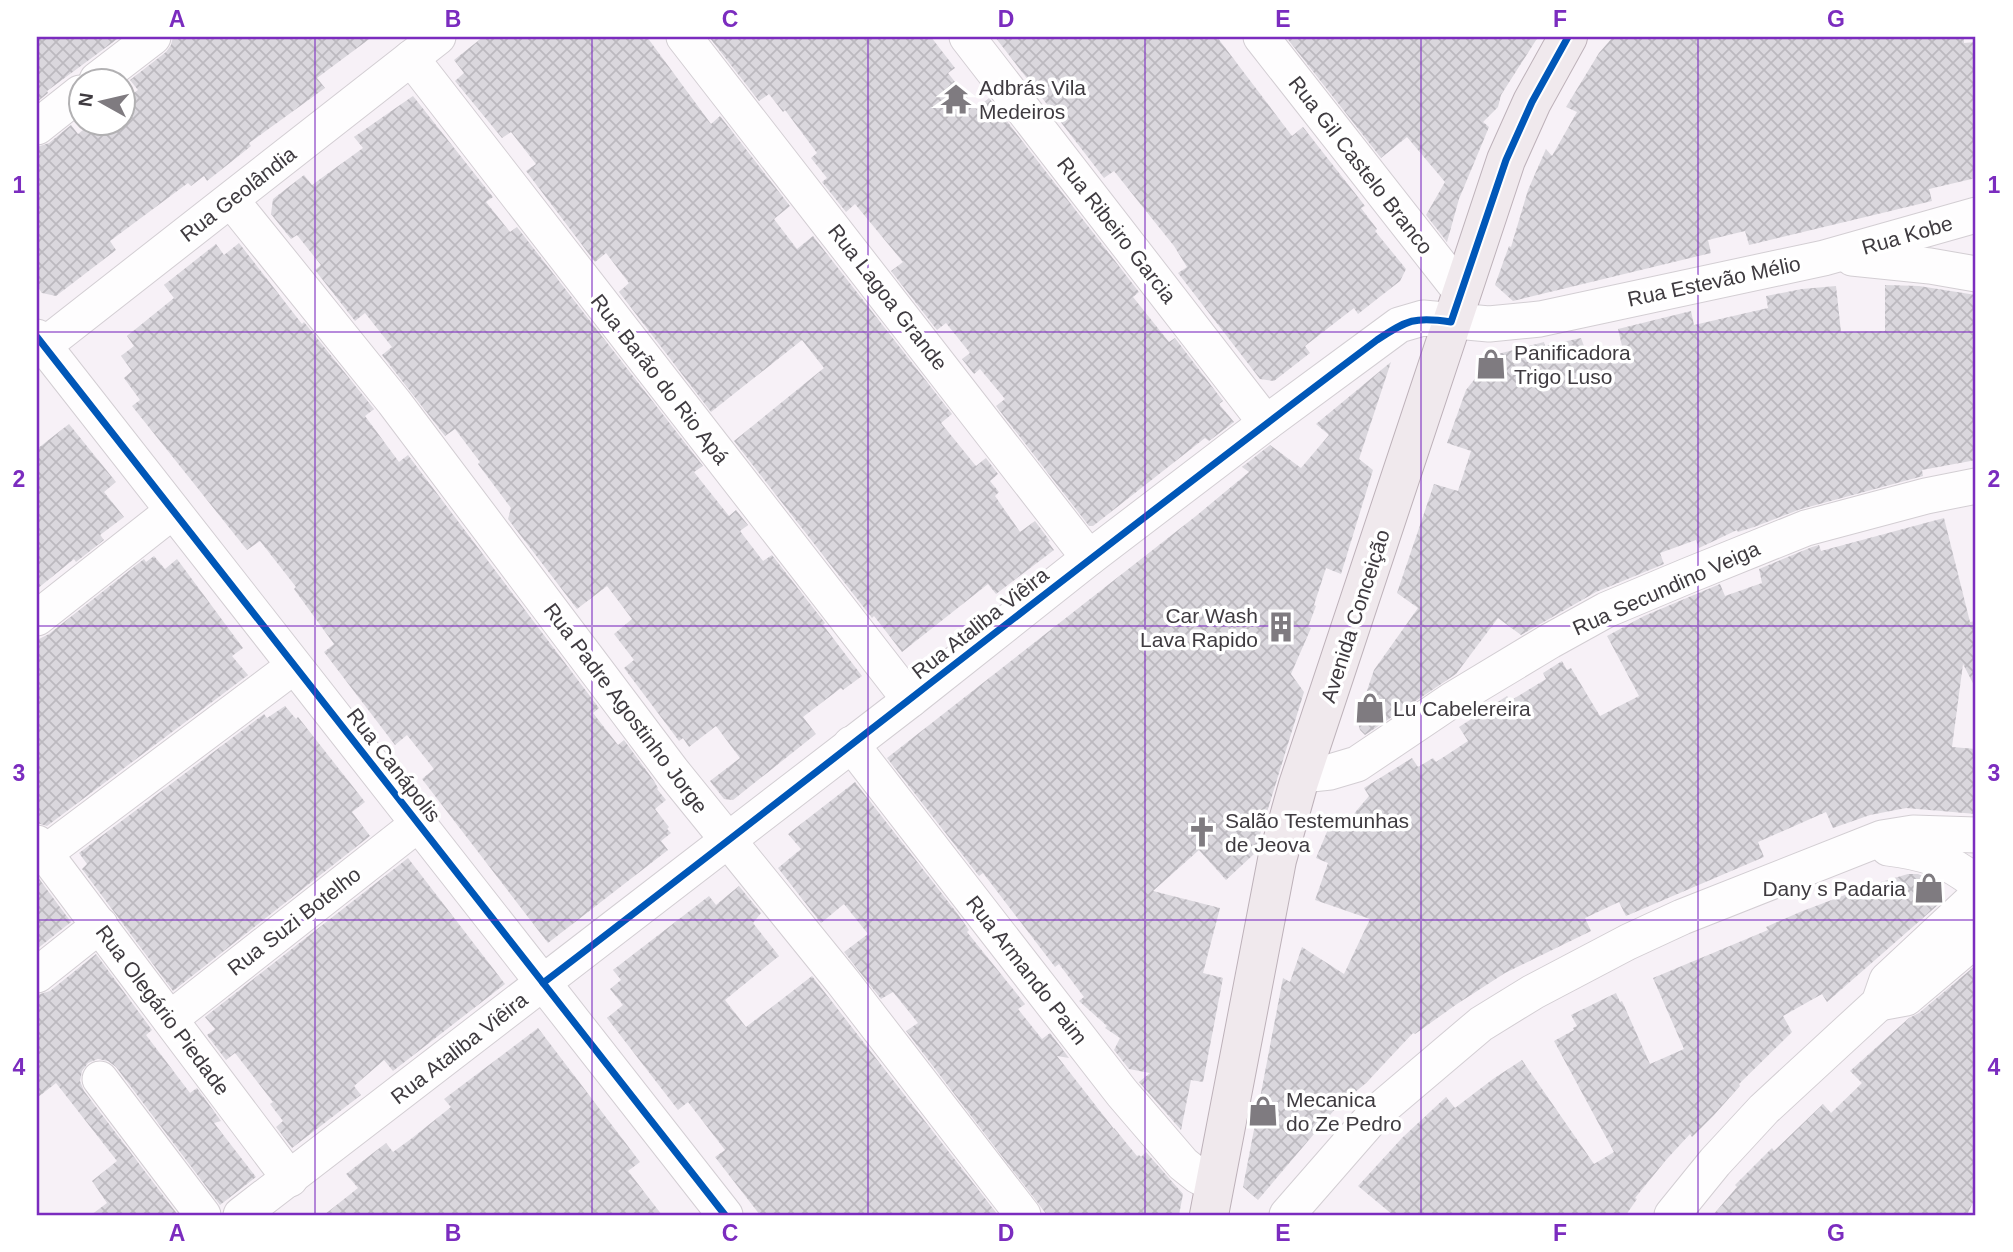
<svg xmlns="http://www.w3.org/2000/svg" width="2013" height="1252" viewBox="0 0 2013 1252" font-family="Helvetica,sans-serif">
<defs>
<pattern id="building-cross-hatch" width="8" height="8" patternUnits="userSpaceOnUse" patternTransform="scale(1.75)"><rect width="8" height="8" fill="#dad7dd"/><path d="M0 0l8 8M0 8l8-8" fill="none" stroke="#bcb9bf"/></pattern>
</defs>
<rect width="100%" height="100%" fill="#f7f1f7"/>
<g fill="url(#building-cross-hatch)">
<polygon points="37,37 120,37 47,91 48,93 37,102"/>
<polygon points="173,37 372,37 317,78 325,88 249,143 251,146 236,158 207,181 204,176 191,186 188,183 110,241 116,250 56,296 42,293 37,286 37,147 49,143 71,125 78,134 93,122 122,122 122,101 138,90 130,80 166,52 171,45"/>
<polygon points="483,37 647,37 711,124 720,116 790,206 774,219 797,249 813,236 952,414 941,423 976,466 986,458 998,474 990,481 999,492 995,496 1020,532 1035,521 1050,541 1048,542 1054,550 996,594 988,584 902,652 874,616 872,618 734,441 824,368 802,340 711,412 619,292 629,283 606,253 595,262 526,171 536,164 511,132 502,138 455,81 464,73 454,60"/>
<polygon points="709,37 931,37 955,68 948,73 976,109 989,98 1139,292 1133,297 1169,342 1175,338 1223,401 1219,404 1234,422 1209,441 1205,438 1093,526 1089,526 996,406 1005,399 980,369 974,374 962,359 970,353 946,323 937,330 891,271 903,262 855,204 846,212 822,182 827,178 811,158 817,153 785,110 783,112 769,94 759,101"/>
<polygon points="995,37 1217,37 1292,136 1303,127 1365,206 1361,208 1377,229 1375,231 1406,269 1400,281 1358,314 1354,308 1305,346 1310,353 1274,381 1260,379 1178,273 1187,267 1174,246 1114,171 1104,178"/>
<polygon points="1286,37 1538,37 1501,95 1498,107 1483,122 1489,127 1459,199 1447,242 1426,215 1445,182 1407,137 1381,158"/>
<polygon points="1613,37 1964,37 1964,43 1976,42 1976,178 1929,189 1932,201 1749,245 1745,231 1708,240 1711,253 1513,301 1495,285 1509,246 1511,247 1528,190 1546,149 1552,156 1577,112 1566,107 1599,53"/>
<polygon points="413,96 493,197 486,202 510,232 517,227 703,466 694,472 729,516 736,510 748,525 740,531 763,561 772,555 825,623 823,625 862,676 843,690 841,688 803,717 816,734 733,800 724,799 710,781 740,758 716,726 689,747 683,738 679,741 624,668 634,660 614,634 632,619 607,586 577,609 508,519 511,508 478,464 480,462 455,429 445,436 382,355 392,347 365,313 355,321 315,270 321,265 297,235 291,239 271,214 273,199 304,175 312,185 363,148 354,137"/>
<polygon points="239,243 302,324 304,322 374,409 365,416 399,462 408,455 599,708 593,713 618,745 624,740 654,781 658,788 657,789 666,800 655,809 669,827 667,829 671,833 661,841 668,850 548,943 422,779 434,769 407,735 395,745 324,652 334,644 294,589 296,587 260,541 247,550 132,406 140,400 124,378 132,371 121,356 134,346 127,336 174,298 164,285 216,244 224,255"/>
<polygon points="1885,285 1919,286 1976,295 1976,460 1922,470 1923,476 1801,509 1754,527 1738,532 1737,530 1699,548 1696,540 1660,553 1664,564 1596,592 1521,635 1498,618 1456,674 1365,735 1360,730 1357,720 1374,670 1418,608 1397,593 1434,484 1458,491 1471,451 1447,443 1466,390 1481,371 1486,357 1544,342 1545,346 1581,338 1587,354 1622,346 1618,329 1691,311 1694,325 1768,308 1766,296 1802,289 1836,286 1841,332 1885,331"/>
<polygon points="1391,362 1359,459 1373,470 1341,574 1326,568 1314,605 1316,606 1308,627 1311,628 1291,674 1304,692 1254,854 1226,880 1199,850 1153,891 1220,908 1203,973 1223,978 1203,1082 1191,1080 1181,1130 1139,1082 1150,1073 1129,1069 1114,1050 1120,1038 1105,1028 1107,1026 1079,1001 1084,997 1059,964 1055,967 983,873 979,876 887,758 1196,516 1249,472 1242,467 1270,445 1301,468 1329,435 1316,424"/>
<polygon points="69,424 116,482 104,492 124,517 100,535 104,540 76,562 74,559 37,589 37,449"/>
<polygon points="1944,518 1970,622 1976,621 1976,689 1963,664 1952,747 1976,749 1976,814 1906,808 1870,815 1833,828 1826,812 1758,842 1764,857 1626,916 1619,902 1585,918 1591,931 1505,973 1457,1004 1415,1034 1413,1033 1366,1083 1336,1108 1258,1200 1243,1187 1283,978 1290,982 1302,947 1344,974 1370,919 1315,900 1328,863 1316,858 1334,815 1346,823 1369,796 1364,788 1412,758 1418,767 1433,758 1436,762 1468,741 1459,727 1507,696 1510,701 1546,679 1543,673 1562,661 1567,670 1571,668 1600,716 1639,696 1607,636 1644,616 1720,584 1725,596 1762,583 1759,569 1812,547 1819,545 1821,551"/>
<polygon points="154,556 165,569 177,559 243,648 232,656 248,675 47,826 37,823 37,640 49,634 144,559 146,562"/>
<polygon points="285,706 296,719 298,717 365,802 352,812 370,836 173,991 82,869 87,864 79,853 264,714 267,718"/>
<polygon points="855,782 957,913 969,930 967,932 1025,1004 1018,1009 1042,1039 1050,1033 1069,1058 1057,1056 1114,1129 1114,1128 1137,1156 1139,1155 1141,1157 1146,1152 1183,1194 1179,1215 1047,1215 906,1031 918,1023 893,992 881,999 844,952 868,934 844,904 821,923 778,868 801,849 788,834"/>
<polygon points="408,858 505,984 393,1071 384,1060 354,1086 361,1095 292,1148 276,1127 283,1121 270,1104 273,1102 235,1053 226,1060 207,1035 215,1029 205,1017"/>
<polygon points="1908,874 1918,874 1933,880 1941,895 1939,904 1827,1002 1822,994 1783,1016 1792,1032 1739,1084 1740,1086 1714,1115 1692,1137 1690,1134 1666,1160 1635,1198 1637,1199 1626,1215 1393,1215 1358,1186 1402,1138 1446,1097 1455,1108 1493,1079 1522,1060 1594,1164 1614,1152 1554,1041 1574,1030 1573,1028 1577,1026 1571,1015 1616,993 1620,1002 1622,1001 1650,1064 1684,1049 1653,978 1768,930 1766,927 1800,912 1874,884"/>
<polygon points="37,876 71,922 37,949"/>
<polygon points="739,886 761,913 753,923 779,956 725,1000 746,1027 812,976 998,1215 760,1215 715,1157 725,1150 688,1102 678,1110 607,1018 623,1005 610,989 621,980 613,970 709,896 716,905"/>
<polygon points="96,954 152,1030 146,1035 190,1093 197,1088 221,1121 214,1123 256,1177 220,1205 116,1067 108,1061 98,1059 88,1063 82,1071 80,1081 84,1091 178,1215 91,1215 107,1203 92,1181 117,1161 56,1083 37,1098 37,995 50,991"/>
<polygon points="1976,965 1976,1196 1967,1215 1713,1215 1737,1187 1735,1185 1772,1148 1774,1151 1823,1104 1831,1113 1862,1083 1850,1071 1909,1018 1919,1013"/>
<polygon points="538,1028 640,1162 628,1171 662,1215 324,1215 358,1188 346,1174 386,1143 393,1152 411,1139 451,1107 444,1099"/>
</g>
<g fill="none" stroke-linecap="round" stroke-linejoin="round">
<g stroke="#d3ced3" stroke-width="37">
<g id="minor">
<polyline points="684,37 1089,558"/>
<polyline points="967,37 1266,423"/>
<polyline points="1261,37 1461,292"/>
<polyline points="411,58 910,700"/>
<polyline points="97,80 153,37"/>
<polyline points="37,127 80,93"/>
<polyline points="231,200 394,402 672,771 843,982 1023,1215"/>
<polyline points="1852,258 1930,266 1976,274"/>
<polyline points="37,337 725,1215"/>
<polyline points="37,351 438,37"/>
<polyline points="37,618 173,511"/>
<polyline points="851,744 1122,1093 1183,1164 1198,1176 1215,1185"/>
<polyline points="1302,775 1330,772 1357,764 1452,700 1550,641 1606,610 1687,576 1806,528 1926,496 1976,486"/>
<polyline points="37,843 290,1179"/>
<path d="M1888 848C1922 852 1949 860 1975 882"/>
<polyline points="45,853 294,666"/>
<polyline points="37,975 100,925"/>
<polyline points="1879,1003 1906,998 1976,939"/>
<polyline points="170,1019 418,824"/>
<polyline points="100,1079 203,1215"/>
<polyline points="241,1215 910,700 1089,558 1266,423 1399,325 1423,318 1489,324 1540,319 1824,258 1976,215"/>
<polyline points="1287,1215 1376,1113 1481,1024 1533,992 1628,942 1682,917 1882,838 1913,833 1976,835"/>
<polyline points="1672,1215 1715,1162 1764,1109 1879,1003 1887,980 1976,897"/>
</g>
</g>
<g stroke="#bdb1b9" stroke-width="40">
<polyline id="major" points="1209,1215 1277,860 1298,785 1506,160 1532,102 1568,37"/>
</g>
<use href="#minor" stroke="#fefdfe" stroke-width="35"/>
<use href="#major" stroke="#f0e9ed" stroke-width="38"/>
<g stroke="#fff" stroke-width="11">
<g id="cycleway">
<polyline points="37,337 725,1215"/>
<path d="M543 983C822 770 1096 551 1377 340 1407 320 1415 316 1451 322L1506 160 1532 102 1568 37"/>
</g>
</g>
<use href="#cycleway" stroke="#0057b8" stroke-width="7"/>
</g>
<path fill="none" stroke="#7b2cbf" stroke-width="2" stroke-opacity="0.55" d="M315 37V1215M592 37V1215M868 37V1215M1145 37V1215M1421 37V1215M1698 37V1215M37 332H1976M37 626H1976M37 920H1976"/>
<defs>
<g id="temple-bare" transform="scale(2.415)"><path d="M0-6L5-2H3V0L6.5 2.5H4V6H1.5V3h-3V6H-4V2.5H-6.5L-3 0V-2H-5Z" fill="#7f7b80" stroke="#fff" stroke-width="2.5" paint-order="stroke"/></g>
<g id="shop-bare" transform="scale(2.415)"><path d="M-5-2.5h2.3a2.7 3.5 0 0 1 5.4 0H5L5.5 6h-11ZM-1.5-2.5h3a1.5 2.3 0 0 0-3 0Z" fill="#7f7b80" stroke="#fff" stroke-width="2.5" paint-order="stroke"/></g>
<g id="building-bare" transform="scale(2.415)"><path d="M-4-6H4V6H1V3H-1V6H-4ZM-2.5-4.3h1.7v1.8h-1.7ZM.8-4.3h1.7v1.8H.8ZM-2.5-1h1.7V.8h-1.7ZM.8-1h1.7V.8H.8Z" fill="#7f7b80" stroke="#fff" stroke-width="2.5" paint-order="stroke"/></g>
<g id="church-bare" transform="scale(2.415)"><path d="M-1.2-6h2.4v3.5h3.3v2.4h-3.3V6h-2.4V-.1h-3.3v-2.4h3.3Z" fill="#7f7b80" stroke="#fff" stroke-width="2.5" paint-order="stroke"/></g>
</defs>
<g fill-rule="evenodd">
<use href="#temple-bare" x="956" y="99"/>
<use href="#shop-bare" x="1491" y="364"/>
<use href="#building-bare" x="1281" y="627"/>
<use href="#shop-bare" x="1370" y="708"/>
<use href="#church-bare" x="1202" y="832"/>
<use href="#shop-bare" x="1929" y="888"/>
<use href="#shop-bare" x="1263" y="1111"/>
</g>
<g text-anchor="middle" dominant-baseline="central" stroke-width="7" stroke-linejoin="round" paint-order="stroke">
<g font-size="21" fill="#3f3b40" stroke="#fff" text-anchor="start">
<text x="979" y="87">Adbrás Vila<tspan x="979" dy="24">Medeiros</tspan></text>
<text x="1514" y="352">Panificadora<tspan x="1514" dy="24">Trigo Luso</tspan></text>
<text x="1258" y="615" text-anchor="end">Car Wash<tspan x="1258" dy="24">Lava Rapido</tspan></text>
<text x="1393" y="708">Lu Cabelereira</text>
<text x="1225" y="820">Salão Testemunhas<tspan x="1225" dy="24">de Jeova</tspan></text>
<text x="1906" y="888" text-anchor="end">Dany s Padaria</text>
<text x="1286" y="1099">Mecanica<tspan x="1286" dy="24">do Ze Pedro</tspan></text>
</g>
<g font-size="21" fill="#3f3b40" stroke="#fff">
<text transform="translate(1361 165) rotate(52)">Rua Gil Castelo Branco</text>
<text transform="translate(238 194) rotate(-38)">Rua Geolândia</text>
<text transform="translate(1117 230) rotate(52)">Rua Ribeiro Garcia</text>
<text transform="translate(1907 235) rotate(-16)">Rua Kobe</text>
<text transform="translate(1714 281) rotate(-12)">Rua Estevão Mélio</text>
<text transform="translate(888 297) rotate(52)">Rua Lagoa Grande</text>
<text transform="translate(660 379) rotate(52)">Rua Barão do Rio Apá</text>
<text transform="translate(1666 588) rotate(-24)">Rua Secundino Veiga</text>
<text transform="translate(1355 616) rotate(-72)">Avenida Conceição</text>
<text transform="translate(980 623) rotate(-38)">Rua Ataliba Viêira</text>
<text transform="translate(626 708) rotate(53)">Rua Padre Agostinho Jorge</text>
<text transform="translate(394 765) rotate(52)">Rua Canápolis</text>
<text transform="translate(294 921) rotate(-38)">Rua Suzi Botelho</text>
<text transform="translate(1027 970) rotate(52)">Rua Armando Paim</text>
<text transform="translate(163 1010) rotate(53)">Rua Olegário Piedade</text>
<text transform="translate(459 1048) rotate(-38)">Rua Ataliba Viêira</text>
</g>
</g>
<rect width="2013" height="1252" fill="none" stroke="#ffffff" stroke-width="77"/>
<g transform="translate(102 102) rotate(278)"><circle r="33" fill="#ffffff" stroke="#b2b1b3" stroke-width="2"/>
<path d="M0-5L12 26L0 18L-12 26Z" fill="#7f7b80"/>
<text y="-10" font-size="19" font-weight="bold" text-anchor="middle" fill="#3f3b40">N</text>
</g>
<rect x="38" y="38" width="1936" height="1176" fill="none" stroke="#7b2cbf" stroke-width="2.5"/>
<g font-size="23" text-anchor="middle" font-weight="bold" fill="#7b2cbf">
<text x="177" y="27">A</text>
<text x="453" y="27">B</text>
<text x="730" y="27">C</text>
<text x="1006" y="27">D</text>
<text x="1283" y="27">E</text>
<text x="1560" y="27">F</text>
<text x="1836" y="27">G</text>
<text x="19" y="193">1</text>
<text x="1994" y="193">1</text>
<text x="19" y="487">2</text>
<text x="1994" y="487">2</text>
<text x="19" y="781">3</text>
<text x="1994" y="781">3</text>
<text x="19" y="1075">4</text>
<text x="1994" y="1075">4</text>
<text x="177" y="1241">A</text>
<text x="453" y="1241">B</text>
<text x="730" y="1241">C</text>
<text x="1006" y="1241">D</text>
<text x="1283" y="1241">E</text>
<text x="1560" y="1241">F</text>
<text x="1836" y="1241">G</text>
</g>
</svg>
